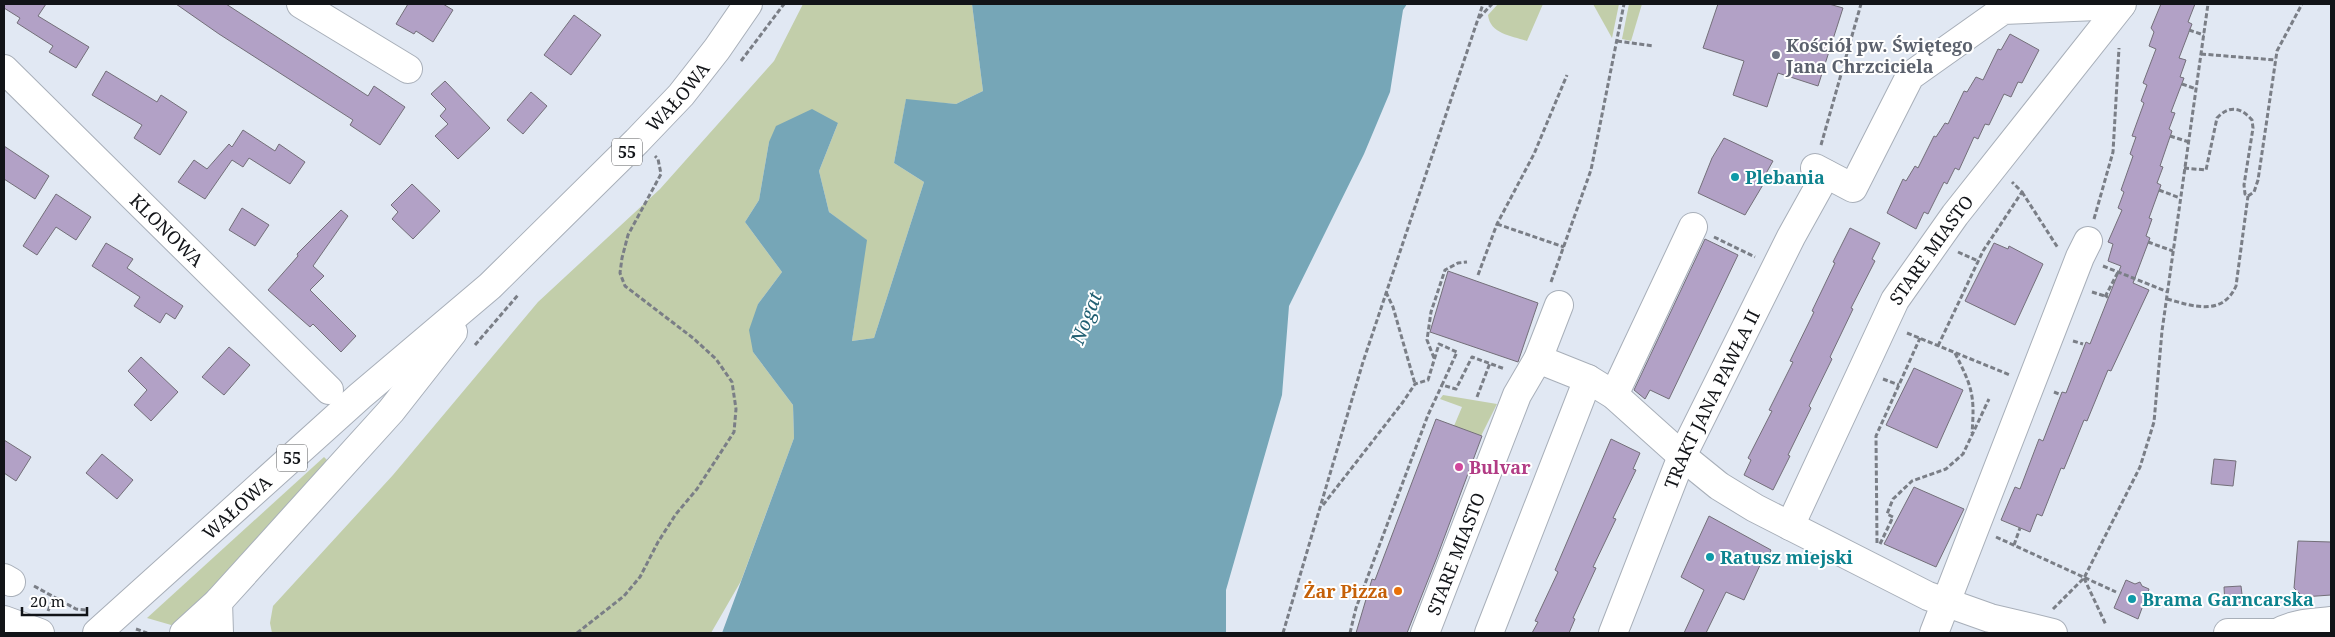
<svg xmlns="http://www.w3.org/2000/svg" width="2335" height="637" viewBox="0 0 2335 637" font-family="'Noto Serif',serif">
<rect width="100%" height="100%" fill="#e1e8f3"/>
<g fill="#c2ceaa">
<polygon points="803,4 972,4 983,91 956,104 906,100 894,163 924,182 874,338 852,341 866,240 829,212 819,171 838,123 769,142 759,200 745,222 782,272 758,304 753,352 793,405 794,438 741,581 711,633 272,633 270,623 273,606 393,475 538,302 660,189 774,61"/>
<path d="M1498 4H1543L1527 41C1512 36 1490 34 1488 15Z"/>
<polygon points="1593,4 1619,4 1612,38"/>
<polygon points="1629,4 1642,4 1631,41 1622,39"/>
<polygon points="1443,395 1497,404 1481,436 1454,426 1462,407 1440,399"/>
<polygon points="324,457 332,465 178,627 147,618"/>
</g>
<polygon fill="#76a6b7" points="972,4 1407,4 1403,10 1390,92 1364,154 1289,306 1282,395 1226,590 1226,633 722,633 794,438 793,405 753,352 749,330 758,304 782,272 745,222 759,200 769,142 776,126 812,109 838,123 819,171 829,212 867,240 852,341 874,338 924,182 894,163 906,99 956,104 983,91"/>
<g fill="#b2a1c6" stroke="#736f79">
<polygon points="4,4 46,4 38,16 89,47 76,68 49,52 53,46 17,23 20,18 4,8"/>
<polygon points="176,4 226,4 368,96 374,86 405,107 380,145 350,125 353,120 219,34"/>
<polygon points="408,4 443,4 453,10 433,42 416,31 414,34 396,24"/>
<polygon points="1718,4 1829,4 1843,8 1818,86 1778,73 1767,107 1733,95 1744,61 1703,48"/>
<polygon points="2161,4 2195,4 2188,22 2192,24 2179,58 2186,60 2180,77 2184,78 2171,112 2175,113 2169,129 2172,131 2160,166 2163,167 2157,183 2161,185 2149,218 2152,219 2146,236 2150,238 2133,283 2149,290 2111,371 2108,370 2087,421 2084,420 2064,469 2061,468 2042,516 2037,514 2030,532 2001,520 2015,487 2020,489 2039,439 2043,441 2062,392 2066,393 2086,342 2090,344 2121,266 2108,261 2113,244 2108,242 2122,210 2118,208 2124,192 2121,190 2133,156 2130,154 2136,137 2132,136 2144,103 2141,101 2147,85 2143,83 2156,49 2149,46 2154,32 2151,28"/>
<polygon points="574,15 601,35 571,75 544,55"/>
<polygon points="2010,34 2039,50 2022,83 2018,82 2011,97 2004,94 1989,125 1985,124 1978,139 1974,137 1959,170 1955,168 1947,184 1944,182 1928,214 1924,212 1916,229 1887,213 1903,179 1906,181 1915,166 1918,168 1934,136 1936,137 1945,123 1948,124 1964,91 1967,92 1976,77 1983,80 1998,49 2001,50"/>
<polygon points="106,71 157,102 161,95 187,112 160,155 134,138 142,125 92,95"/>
<polygon points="445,81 490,128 458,159 435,136 448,124 440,116 446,109 431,94"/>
<polygon points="531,92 547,106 523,134 507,120"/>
<polygon points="243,130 275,151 279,144 305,162 290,184 249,158 243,167 232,160 205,199 178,182 194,160 207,169 229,144 232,147"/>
<polygon points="1724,138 1773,161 1764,177 1762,182 1764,183 1745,215 1698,193 1712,158"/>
<polygon points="4,146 49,176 35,199 4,179"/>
<polygon points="412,184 440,211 413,239 392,219 398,212 391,205"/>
<polygon points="56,194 91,217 76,240 56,227 37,255 23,246"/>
<polygon points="242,208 269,225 255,246 229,230"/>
<polygon points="341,210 348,216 313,266 324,276 310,290 356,336 341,352 313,324 310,327 268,290 298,256 297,254"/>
<polygon points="1850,228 1880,243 1872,259 1875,261 1851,308 1853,309 1830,357 1832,359 1809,406 1811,408 1788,455 1790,456 1773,490 1744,475 1751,460 1748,458 1772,411 1769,410 1793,362 1790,361 1814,312 1812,311 1835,263 1833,262"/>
<polygon points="1705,239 1738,255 1669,399 1650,390 1645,399 1634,390"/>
<polygon points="106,243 133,259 127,268 183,306 175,319 166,313 160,323 134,306 140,297 92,266"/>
<polygon points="1994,243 2008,249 2009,246 2043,264 2015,325 1965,301"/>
<polygon points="1448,271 1538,303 1518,362 1430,332"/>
<polygon points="229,347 250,365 224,395 202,377"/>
<polygon points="141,357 178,392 151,421 134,405 147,390 128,371"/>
<polygon points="1914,368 1963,390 1937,448 1886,425"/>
<polygon points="1436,419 1482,436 1437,557 1407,633 1356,633 1372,579 1375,580"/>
<polygon points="1611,439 1640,453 1633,469 1636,470 1613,518 1616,519 1593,567 1596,568 1573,618 1575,619 1569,633 1532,633 1538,622 1535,621 1558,572 1555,570"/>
<polygon points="4,440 31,457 16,481 4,473"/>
<polygon points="102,454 133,480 117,499 86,473"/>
<polygon points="2214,459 2236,461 2233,486 2211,484"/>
<polygon points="1914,487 1964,509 1936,567 1884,544"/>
<polygon points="1709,516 1771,550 1765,565 1761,563 1744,600 1726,592 1706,633 1684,633 1704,590 1681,577"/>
<polygon points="2298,541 2331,542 2331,595 2303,597 2294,588"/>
<polygon points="2126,580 2135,584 2140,582 2142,586 2149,589 2138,619 2114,608"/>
<polygon points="2241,586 2243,603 2225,605 2224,587"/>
</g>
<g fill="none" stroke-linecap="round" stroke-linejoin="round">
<g stroke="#a8afb9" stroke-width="30">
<g id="minor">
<polyline points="301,4 408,69"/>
<path id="s1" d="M4 69 329 390"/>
<polyline points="1815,168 1853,188 1910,76 2003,10 2121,5"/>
<polyline points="1538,359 1588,379 1614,395 1682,456 1719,486 1755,508 1928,596 1990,618 2053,633"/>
<polyline points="1614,395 1693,227"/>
<path id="s2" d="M1790 526 1895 300 1955 215 2122 4"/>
<polyline points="4,578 11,582"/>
<path id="s3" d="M1425 633 1517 395 1538 359 1559 305"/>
<polyline points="1489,633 1588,379"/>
<path id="s4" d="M1613 633 1682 456 1791 237 1826 174"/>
<polyline points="1934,633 2080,257 2088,241"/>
<polyline points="2228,633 2278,633"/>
<path d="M2277 633C2294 623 2313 623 2331 621"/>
</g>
</g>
<g stroke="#a8afb9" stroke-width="30">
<g id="major">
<polyline points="218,602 219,633"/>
<polyline points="4,620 40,633"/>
<path id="s5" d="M97 633 360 396 490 286 637 141 681 95 717 49 748 4"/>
<polyline points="184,633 218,602 391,411 453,332"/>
</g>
</g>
<g stroke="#7a7e86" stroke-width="3" stroke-dasharray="5 2.5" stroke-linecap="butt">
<polyline points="1479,18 1492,4"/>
<polyline points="2189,30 2204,35"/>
<polyline points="1617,41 1654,46"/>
<polyline points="2201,54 2276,60"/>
<polyline points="741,61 784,4"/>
<polyline points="2182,84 2196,89"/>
<polyline points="2170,136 2189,142"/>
<polyline points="1821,145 1861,4"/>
<path d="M2184 168 2206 170 2217 118C2229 105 2241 107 2252 120L2253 128 2244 185 2245 194 2248 196 2254 192 2258 180 2277 51 2302 4"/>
<polyline points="2159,190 2180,198"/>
<polyline points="2022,192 2058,248"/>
<polyline points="2094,219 2113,152 2119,48"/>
<polyline points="1497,224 1564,247"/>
<polyline points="1714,237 1755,257"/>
<polyline points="2148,242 2173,251"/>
<polyline points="1958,252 1978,261"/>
<polyline points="2103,266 2168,292"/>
<polyline points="1478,275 1497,224 1534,154 1567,75"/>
<polyline points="1551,282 1591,170 1624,4"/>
<polyline points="1386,292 1393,307 1415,384"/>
<polyline points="2092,292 2108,297"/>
<polyline points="2105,297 2118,272"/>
<path d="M2167 299C2193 306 2222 317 2236 286L2248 196"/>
<polyline points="1907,333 2010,375"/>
<polyline points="2073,341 2083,344"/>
<polyline points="475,345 518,295"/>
<polyline points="1938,346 1983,251 2022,192 2012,182"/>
<path d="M1955 353C1972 387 1975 395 1972 433"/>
<polyline points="1434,358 1427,340 1431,312 1445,270 1458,263 1467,262"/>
<polyline points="1883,379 1899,385"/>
<polyline points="2054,392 2061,395"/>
<polyline points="1477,397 1490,363"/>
<polyline points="1323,505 1403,402 1415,384 1428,380 1439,344 1457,352 1442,385 1456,389 1472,357 1505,369"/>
<polyline points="1996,537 2116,592"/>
<polyline points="1877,543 1876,436 1920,338"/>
<polyline points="1880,544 1893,517 1887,514 1893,499 1912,481 1946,469 1963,454 1989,399"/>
<polyline points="2014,545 2020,528"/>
<polyline points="2084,578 2106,625"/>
<polyline points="34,586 76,609 86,610"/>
<polyline points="2053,609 2084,578 2140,467 2154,422 2162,331 2208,4"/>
<polyline points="48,611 54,597"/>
<polyline points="136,629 147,633"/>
<polyline points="577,633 624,596 640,577 658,542 676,514 697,489 734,432 736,409 732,382 716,359 693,338 625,286 620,273 622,258 628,235 661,174 658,159 655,156"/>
<polyline points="1283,633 1363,362 1483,4"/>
<polyline points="1350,633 1356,608 1428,415 1442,385"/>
</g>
<use href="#minor" stroke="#fff" stroke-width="28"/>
<use href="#major" stroke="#fff" stroke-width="28"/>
</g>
<circle fill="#6b7280" stroke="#fff" stroke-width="2" cx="1776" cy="55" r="5"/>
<g fill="#0f9aa8" stroke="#fff" stroke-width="2">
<circle cx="1735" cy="177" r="5"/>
<circle cx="1710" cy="557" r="5"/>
<circle cx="2132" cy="599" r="5"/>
</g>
<circle fill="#d1479c" stroke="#fff" stroke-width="2" cx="1459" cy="467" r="5"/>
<circle fill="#e8710a" stroke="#fff" stroke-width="2" cx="1398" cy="591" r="5"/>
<g text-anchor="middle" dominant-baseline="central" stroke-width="4" stroke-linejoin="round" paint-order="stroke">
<g fill="#fff" stroke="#595a5d" stroke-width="1">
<rect x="612" y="138.5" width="30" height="27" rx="4"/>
<rect x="277" y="444.5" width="30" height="27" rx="4"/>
</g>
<g font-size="16" font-weight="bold" fill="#121418">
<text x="627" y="152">55</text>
<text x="292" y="458">55</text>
</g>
<g font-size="18" font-weight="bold" fill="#5b616d" stroke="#fff" text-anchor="start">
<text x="1786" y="45">Kościół pw. Świętego<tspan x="1786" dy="21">Jana Chrzciciela</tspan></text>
</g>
<g font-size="18" fill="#121418" stroke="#fff">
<text stroke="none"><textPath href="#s5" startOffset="791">WAŁOWA</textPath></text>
<text stroke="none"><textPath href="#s1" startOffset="229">KLONOWA</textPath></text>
<text stroke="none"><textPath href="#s2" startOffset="311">STARE MIASTO</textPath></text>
<text stroke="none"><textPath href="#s4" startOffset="254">TRAKT JANA PAWŁA II</textPath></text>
<text stroke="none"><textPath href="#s5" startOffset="188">WAŁOWA</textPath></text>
<text stroke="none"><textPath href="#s3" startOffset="85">STARE MIASTO</textPath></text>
</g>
<g font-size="18" font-weight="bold" fill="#0d838f" stroke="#fff" text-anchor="start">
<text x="1745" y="177">Plebania</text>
<text x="1720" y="557">Ratusz miejski</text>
<text x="2142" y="599">Brama Garncarska</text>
</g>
<g font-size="18" font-weight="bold" fill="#b23c85" stroke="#fff" text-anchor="start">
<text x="1469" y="467">Bulvar</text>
</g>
<g font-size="18" font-weight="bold" fill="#c56008" stroke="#fff" text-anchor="end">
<text x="1388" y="591">Żar Pizza</text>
</g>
<g font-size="19" font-style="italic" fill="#226073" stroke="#fff">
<text transform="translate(1086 318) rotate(-69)">Nogat</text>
</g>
</g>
<rect width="2335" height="637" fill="none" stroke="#121418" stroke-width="10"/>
<path d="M22 607v8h65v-8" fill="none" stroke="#121418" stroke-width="2.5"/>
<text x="30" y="607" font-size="15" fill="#121418" stroke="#ffffff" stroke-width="4" paint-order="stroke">20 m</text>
</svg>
